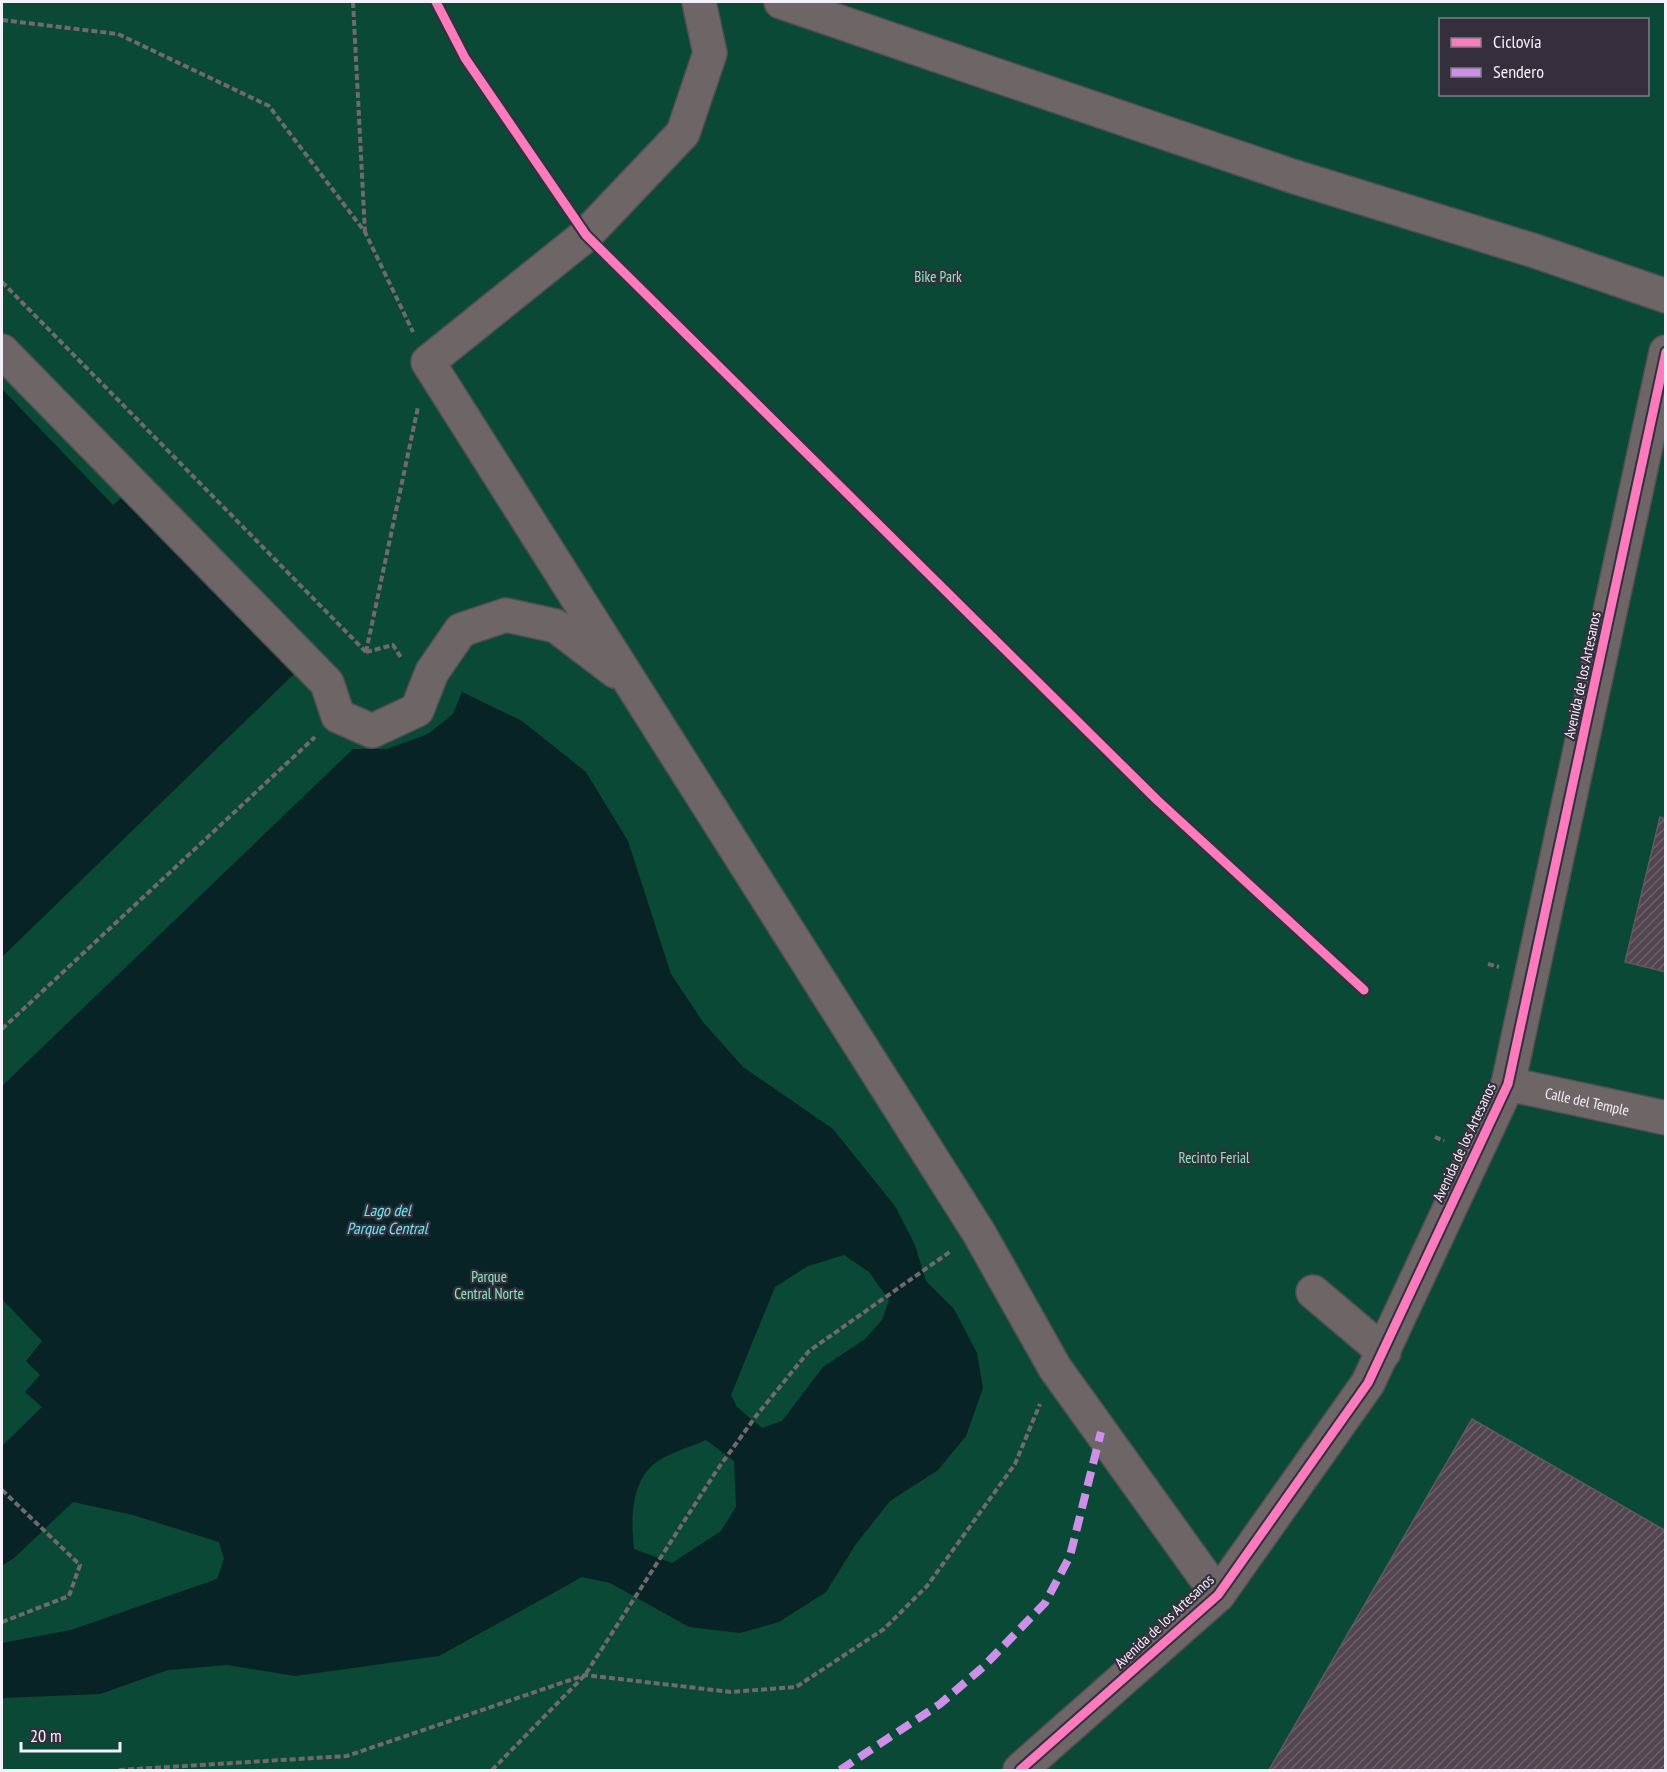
<svg xmlns="http://www.w3.org/2000/svg" width="1667" height="1772" viewBox="0 0 1667 1772" font-family="'PT Sans Narrow',sans-serif">
<defs>
<pattern id="building-hatch" width="6" height="6" patternUnits="userSpaceOnUse" patternTransform="scale(1.5)"><rect width="6" height="6" fill="#52454f"/><path d="M-1 1l2-2M0 6l6-6M5 7l2-2" fill="none" stroke="#6c6069"/></pattern>
</defs>
<rect width="100%" height="100%" fill="#36323a"/>
<path fill="#094935" fill-rule="evenodd" d="M2 2H1665V1770H2ZM1440 20H1648V94H1440Z"/>
<g fill="#082325" fill-rule="evenodd">
<polygon points="2,389 113,505 126,494 296,672 2,957"/>
<path d="M462 692 522 721 586 772 628 841 671 974 703 1022 743 1067 833 1129 895 1206 915 1245 926 1281 954 1309 977 1353 983 1388 966 1436 938 1470 890 1501 856 1544 826 1592 779 1622 740 1633 689 1627 610 1583 582 1577 439 1656 295 1676 227 1665 168 1670 100 1694 2 1698V1643L71 1630 217 1579 224 1559 219 1542 133 1515 73 1502 14 1558 2 1566V1446L42 1407 25 1392 40 1375 26 1361 42 1341 2 1299V1086L353 749H387L428 734 453 714ZM844 1255 869 1272 889 1300 882 1320 865 1339 823 1367 782 1421 762 1428 737 1407 731 1395 775 1287 808 1266ZM706 1440 734 1461 736 1507 721 1531 672 1563 634 1549C631 1519 630 1480 658 1461 671 1452 691 1447 706 1440Z"/>
</g>
<g fill="url(#building-hatch)" stroke="#605a5f" stroke-width="1.5">
<polygon points="1660,817 1666,819 1666,972 1625,962"/>
<polygon points="1472,1419 1666,1531 1666,1770 1269,1770"/>
</g>
<g fill="none" stroke-linecap="round" stroke-linejoin="round">
<g stroke="#514e54" stroke-width="36">
<g id="minor">
<polyline points="699,2 710,53 683,133 586,235 428,362 979,1233 1055,1368 1218,1595"/>
<polyline points="781,2 1292,176 1535,251 1666,296"/>
<polyline points="2,351 327,683 338,716 372,731 417,710 432,672 461,630 506,615 556,626 615,671"/>
<path id="s1" d="M1508 1084 1666 1118"/>
<polyline points="1313,1292 1384,1352"/>
<polyline points="1020,1770 1218,1595 1368,1383 1508,1084 1666,352"/>
</g>
</g>
<g stroke="#706a6d" stroke-width="4" stroke-dasharray="6 3" stroke-linecap="butt">
<polyline points="353,2 365,232"/>
<polyline points="436,2 465,58 568,208"/>
<polyline points="2,20 118,34 269,106 365,232 413,332"/>
<polyline points="609,257 1157,800 1364,990"/>
<polyline points="2,282 366,652"/>
<polyline points="366,652 418,407"/>
<polyline points="366,652 393,645 402,659"/>
<polyline points="1488,964 1499,967"/>
<polyline points="2,1029 315,737"/>
<polyline points="1435,1137 1444,1141"/>
<polyline points="2,1490 80,1565 69,1596 2,1622"/>
<polyline points="119,1770 347,1756 585,1675 731,1692 796,1687 884,1629 927,1586 1015,1464 1040,1404"/>
<polyline points="492,1770 585,1675 717,1470 756,1416 809,1351 951,1251"/>
</g>
<use href="#minor" stroke="#6e6567" stroke-width="33"/>
<polyline stroke="#ce8fe9" stroke-width="8" stroke-dasharray="15 8" stroke-linecap="butt" points="840,1770 940,1704 983,1667 1045,1603 1070,1556 1101,1432"/>
<g stroke="#352f3d" stroke-width="13">
<g id="cycleway">
<polyline points="436,2 465,58 586,235 1157,800 1364,990"/>
<polyline points="1020,1770 1218,1595 1368,1383 1508,1084 1666,352"/>
</g>
</g>
<use href="#cycleway" stroke="#fd7abc" stroke-width="9"/>
</g>
<g text-anchor="middle" dominant-baseline="central" stroke-width="4.5" stroke-linejoin="round" paint-order="stroke">
<g font-size="15" fill="#85eabd" stroke="#352f3d">
<text x="938" y="276">Bike Park</text>
<text x="1214" y="1157">Recinto Ferial</text>
<text x="489" y="1276">Parque<tspan x="489" dy="17">Central Norte</tspan></text>
</g>
<g font-size="15" fill="#f5f1fb" stroke="#352f3d">
<text transform="translate(1582 675) rotate(-78)">Avenida de los Artesanos</text>
<text stroke="none"><textPath href="#s1" startOffset="81">Calle del Temple</textPath></text>
<text transform="translate(1464 1142) rotate(-65)">Avenida de los Artesanos</text>
<text transform="translate(1164 1621) rotate(-43)">Avenida de los Artesanos</text>
</g>
<g font-size="16" font-style="italic" fill="#67ebf4" stroke="#352f3d">
<text x="387" y="1210">Lago del<tspan x="387" dy="18">Parque Central</tspan></text>
</g>
</g>
<rect width="1667" height="1772" fill="none" stroke="#f5f1fb" stroke-width="6"/>
<rect x="1439" y="18" width="210" height="78" fill="#352f3d" stroke="#827d89" stroke-width="1.5"/>
<rect x="1451" y="38" width="30" height="9" fill="#fd7abc" stroke="#827d89" stroke-width="1.5"/>
<text x="1493" y="48" font-size="18" fill="#f5f1fb">Ciclovía</text>
<rect x="1451" y="68" width="30" height="9" fill="#ce8fe9" stroke="#827d89" stroke-width="1.5"/>
<text x="1493" y="78" font-size="18" fill="#f5f1fb">Sendero</text>
<path d="M21 1742v9h99v-9" fill="none" stroke="#f5f1fb" stroke-width="3"/>
<text x="30" y="1742" font-size="18" fill="#f5f1fb" stroke="#352f3d" stroke-width="4.5" paint-order="stroke">20 m</text>
</svg>
